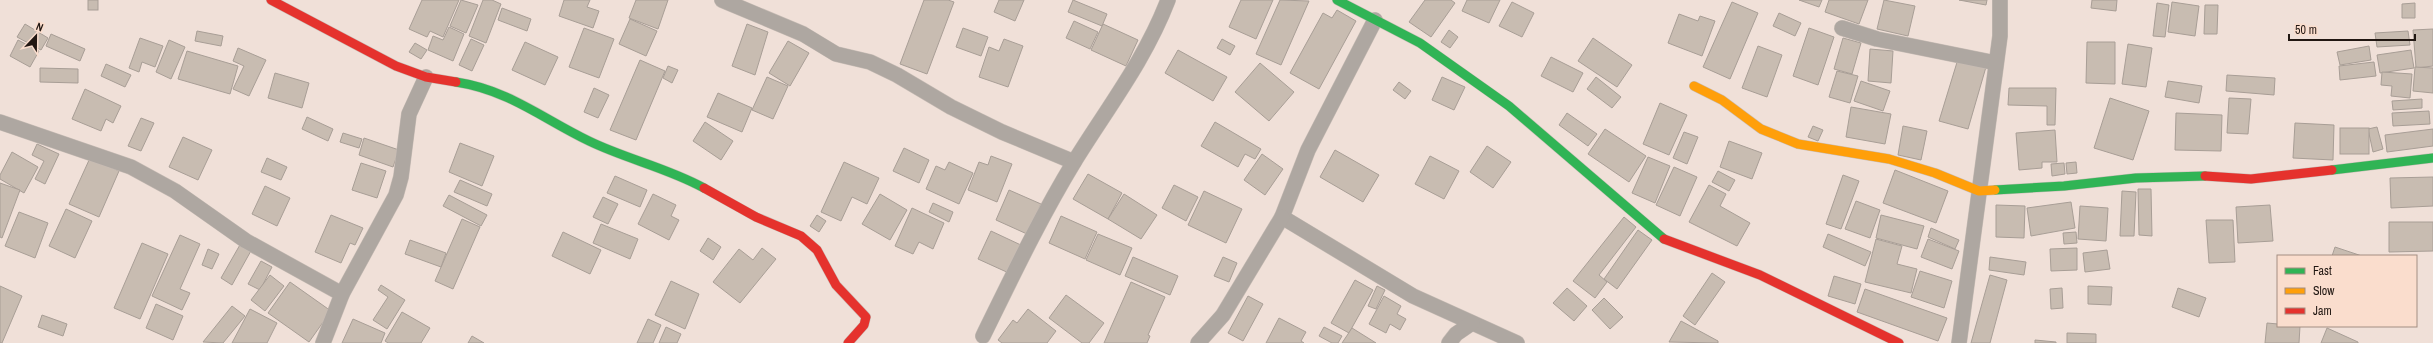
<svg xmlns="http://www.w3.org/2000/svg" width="2433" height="343" viewBox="0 0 2433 343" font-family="'Archivo Narrow',sans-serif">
<rect width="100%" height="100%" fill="#f0e0d8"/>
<g fill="#c8bcb1" stroke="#a89e96">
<rect x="88" y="0" width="10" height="10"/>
<polygon points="422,0 459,0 443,37 430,31 427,37 409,29"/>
<polygon points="461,0 478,5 466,33 450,26"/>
<polygon points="483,0 492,0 501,4 486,43 469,36"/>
<polygon points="564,0 590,0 587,7 599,11 593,28 559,16"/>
<polygon points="636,0 668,0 658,29 629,18"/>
<polygon points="924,0 948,0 954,2 927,74 900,64"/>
<polygon points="999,0 1024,0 1015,21 994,12"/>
<polygon points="1073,0 1107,14 1102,26 1068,12"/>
<polygon points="1241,0 1273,0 1256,39 1229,27"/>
<polygon points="1280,0 1309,1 1281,65 1256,54"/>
<polygon points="1425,0 1451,0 1455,3 1431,37 1409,22"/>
<polygon points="1467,0 1500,0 1489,23 1462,11"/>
<polygon points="1799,0 1822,0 1819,7"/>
<polygon points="1829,0 1868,0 1859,24 1825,12"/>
<polygon points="1884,0 1915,6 1908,36 1877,29"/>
<polygon points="1959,0 1987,0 1986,5"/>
<polygon points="2092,0 2117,0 2116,11 2091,8"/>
<polygon points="1512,2 1534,13 1522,37 1499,26"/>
<polygon points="1732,2 1758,13 1730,79 1703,67"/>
<polygon points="2172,2 2199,6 2195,36 2168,32"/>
<polygon points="2157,3 2169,5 2165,37 2153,36"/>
<polygon points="2415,3 2415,18 2402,18 2402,4"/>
<polygon points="2205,5 2218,5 2217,34 2204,34"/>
<polygon points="502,8 531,19 527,31 498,20"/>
<polygon points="1337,10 1356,21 1319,89 1290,73 1323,13 1332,18"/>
<polygon points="1779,13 1801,23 1795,36 1773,26"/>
<polygon points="1679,14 1698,21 1700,16 1715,21 1702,56 1668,43"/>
<polygon points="630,19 657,31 646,56 619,44"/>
<polygon points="1074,21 1098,32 1090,49 1066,38"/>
<polygon points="25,24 48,38 41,50 17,37"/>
<polygon points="747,24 768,32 755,75 732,66"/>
<polygon points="1103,24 1138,40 1126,66 1091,50"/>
<polygon points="449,27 464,34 453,61 428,50 433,36 443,40"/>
<polygon points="584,28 614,39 599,78 569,67"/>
<polygon points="963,28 988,37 981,56 956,47"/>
<polygon points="1809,28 1834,37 1818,85 1793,76"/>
<polygon points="2433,29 2433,66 2416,68 2413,30"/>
<polygon points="1449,30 1458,37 1450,48 1441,42"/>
<polygon points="197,31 223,36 221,46 195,41"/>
<polygon points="2408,31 2410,45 2377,47 2375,33"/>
<polygon points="51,34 85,49 80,61 46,46"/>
<polygon points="140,38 163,46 155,67 142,62 139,72 129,68"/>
<polygon points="1593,38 1632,65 1617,87 1578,61"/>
<polygon points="1843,38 1861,43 1852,74 1834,69"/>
<polygon points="471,39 484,45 472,71 459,65"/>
<polygon points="1004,39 1023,46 1008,87 979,77 989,47 999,51"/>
<polygon points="1222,39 1235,46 1230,55 1217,48"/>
<polygon points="18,40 39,51 30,67 10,56"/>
<polygon points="169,40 185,47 171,79 156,72"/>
<polygon points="788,41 809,53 790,86 769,73"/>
<polygon points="525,42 558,57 545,85 512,70"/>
<polygon points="2087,42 2115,42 2115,84 2086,83"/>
<polygon points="415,43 427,50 421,59 409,52"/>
<polygon points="2128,44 2152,48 2146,87 2122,84"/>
<polygon points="1758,46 1782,55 1767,97 1742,88"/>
<polygon points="2369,46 2371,60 2340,65 2337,52"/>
<polygon points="238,48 266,60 249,96 233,89 244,66 233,61"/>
<polygon points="1870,49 1893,51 1891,83 1868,81"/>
<polygon points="1178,50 1227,77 1213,101 1165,73"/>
<polygon points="2411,50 2414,68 2380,73 2377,55"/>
<polygon points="187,51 238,66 230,94 178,79"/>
<polygon points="1551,57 1583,73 1573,92 1541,76"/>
<polygon points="1958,59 1986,67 1968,129 1939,121"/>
<polygon points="640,60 665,71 636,140 610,130"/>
<polygon points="2374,62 2376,76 2340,80 2339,66"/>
<polygon points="1260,63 1294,92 1269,121 1235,92"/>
<polygon points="106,64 131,75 125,87 101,76"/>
<polygon points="668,66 678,70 672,83 663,78"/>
<polygon points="2415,67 2433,68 2433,93 2413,91"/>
<polygon points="40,68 78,69 78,83 40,82"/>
<polygon points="1837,71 1858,76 1850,103 1829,97"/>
<polygon points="2382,72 2412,74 2410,98 2391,96 2392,86 2381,85"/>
<polygon points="275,73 309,83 302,108 268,98"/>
<polygon points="2227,75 2275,78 2274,95 2226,91"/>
<polygon points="767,77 788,86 773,119 752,110"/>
<polygon points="1442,77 1465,87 1454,110 1432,100"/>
<polygon points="1596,77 1621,97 1612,108 1587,89"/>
<polygon points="1861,81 1890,91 1883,111 1854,101"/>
<polygon points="2168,81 2202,86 2199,103 2165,97"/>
<polygon points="1399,82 1411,91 1405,99 1393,90"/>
<polygon points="594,88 609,95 598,118 584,112"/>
<polygon points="2009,88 2056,88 2055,125 2047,125 2047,106 2008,105"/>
<polygon points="85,89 121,106 113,123 106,119 101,131 72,119"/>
<polygon points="718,93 752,108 742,132 707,117"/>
<polygon points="2110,98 2149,111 2133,160 2094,148"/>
<polygon points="2229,98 2251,99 2248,134 2227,133"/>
<polygon points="2422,99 2422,108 2393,110 2392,101"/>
<polygon points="1660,103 1687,115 1669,155 1643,144"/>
<polygon points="1851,107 1891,114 1885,144 1846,137"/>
<polygon points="2429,111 2430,124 2393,126 2392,113"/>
<polygon points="1567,113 1597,134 1588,146 1559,125"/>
<polygon points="2176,113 2222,115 2221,151 2175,150"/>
<polygon points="307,117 333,129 328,141 302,129"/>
<polygon points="141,118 154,123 141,151 128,146"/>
<polygon points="705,122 733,141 721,160 693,141"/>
<polygon points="1215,122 1261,149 1255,159 1245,154 1238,167 1201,146"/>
<polygon points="2295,123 2334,125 2333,160 2293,158"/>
<polygon points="1813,126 1823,130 1818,141 1808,137"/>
<polygon points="1903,126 1927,131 1921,160 1898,155"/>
<polygon points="2377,127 2383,149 2373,152 2368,129"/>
<rect x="2340" y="128" width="29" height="26"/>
<polygon points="1605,129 1646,156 1629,182 1588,154"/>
<polygon points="2433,129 2433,146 2387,152 2385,135"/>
<polygon points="2055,130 2057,162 2042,162 2042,168 2019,170 2016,133"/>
<polygon points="1684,132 1698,137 1687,164 1673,158"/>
<polygon points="343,133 362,139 359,148 340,142"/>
<polygon points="183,137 212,150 198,180 169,167"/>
<polygon points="364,138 399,150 393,167 359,155"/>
<polygon points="1729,141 1762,153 1752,179 1720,167"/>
<polygon points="460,143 494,156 482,186 449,172"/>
<polygon points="37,144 59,154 45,184 35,179 44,161 32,155"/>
<polygon points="1487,146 1511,162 1493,188 1470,172"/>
<polygon points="904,148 929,160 919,183 893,171"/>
<polygon points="1335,150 1379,175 1363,202 1320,177"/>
<polygon points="12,152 38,167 24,193 0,179 0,175"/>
<polygon points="1262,154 1283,169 1265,195 1244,180"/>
<polygon points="991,156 1012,164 997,202 968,190 979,162 988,165"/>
<polygon points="1430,156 1459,171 1444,199 1415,184"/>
<polygon points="1648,157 1670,166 1655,203 1632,193"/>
<polygon points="90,158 119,171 99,217 69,204"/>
<polygon points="267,158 287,167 281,180 261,172"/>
<polygon points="844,162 879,178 867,204 852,197 841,221 821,212"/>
<polygon points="949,162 973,173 959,204 926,189 936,166 945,170"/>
<polygon points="2076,162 2077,173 2067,174 2066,163"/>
<polygon points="361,163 386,171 377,198 352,190"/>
<polygon points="2064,163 2065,174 2052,176 2051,164"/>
<polygon points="1674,167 1697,177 1680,216 1656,205"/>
<polygon points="1895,170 1948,191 1936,223 1883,203"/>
<polygon points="1718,171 1735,180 1729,191 1712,182"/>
<polygon points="1088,174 1122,193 1108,219 1073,199"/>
<polygon points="1843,175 1859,181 1841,229 1826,224"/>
<polygon points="615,176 647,190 640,207 607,193"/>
<polygon points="2433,177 2433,206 2391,208 2390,178"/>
<polygon points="460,180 492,194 487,206 454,192"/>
<polygon points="0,183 20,190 2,238 0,237"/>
<polygon points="1174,185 1198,197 1186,221 1162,208"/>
<polygon points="1709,185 1726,194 1720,206 1750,223 1737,246 1689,222"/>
<polygon points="265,186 290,198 277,226 252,214"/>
<polygon points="2138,189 2151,189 2152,236 2139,235"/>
<polygon points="1009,190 1041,204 1027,234 996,220"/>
<polygon points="1204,191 1242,209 1226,243 1188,225"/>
<polygon points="2122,191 2136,192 2134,236 2120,236"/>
<polygon points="653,194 676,205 671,216 679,220 669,240 638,224"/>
<polygon points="880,194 907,210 890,240 862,224"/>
<polygon points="1124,194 1157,215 1141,239 1108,219"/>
<polygon points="449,195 487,215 481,226 443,206"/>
<polygon points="603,197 618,204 608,224 593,217"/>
<polygon points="1856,201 1880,210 1870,238 1845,229"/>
<polygon points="2071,202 2075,228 2031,236 2027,208"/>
<polygon points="933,203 953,212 949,222 929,212"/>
<polygon points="1996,205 2025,206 2024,238 1996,237"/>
<polygon points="2270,205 2273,241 2238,243 2236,207"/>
<polygon points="2080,206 2108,208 2106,241 2078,239"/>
<polygon points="912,208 944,223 933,249 919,242 913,254 895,246"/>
<polygon points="66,209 92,221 75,258 49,246"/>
<polygon points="19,212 48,223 35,258 5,246"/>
<polygon points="331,215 363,228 355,245 350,243 341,263 315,252"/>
<polygon points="817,215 826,221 819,232 810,226"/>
<polygon points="1881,215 1924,226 1917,249 1876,238"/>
<polygon points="1061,216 1097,232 1085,259 1049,243"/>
<polygon points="1624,217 1636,227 1599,275 1607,282 1595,298 1573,281"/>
<polygon points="462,219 480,227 453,289 435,281"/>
<polygon points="2206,220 2233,220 2235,262 2209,263"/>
<polygon points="2389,222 2433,222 2433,251 2389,252"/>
<polygon points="601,224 638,239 630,259 593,243"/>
<polygon points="1931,228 1959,240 1955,249 1928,237"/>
<polygon points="1638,230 1652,240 1617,289 1604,279"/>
<polygon points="991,231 1023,246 1011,274 978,259"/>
<polygon points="563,232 601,250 590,274 552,256"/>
<polygon points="2076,232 2077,243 2064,244 2063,233"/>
<polygon points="1098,234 1132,248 1120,275 1086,260"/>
<polygon points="1828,234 1871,252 1865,266 1823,247"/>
<polygon points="180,235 200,244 180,289 190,293 182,310 152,296"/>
<polygon points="708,238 721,247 713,260 700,251"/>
<polygon points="1876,239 1902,246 1897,264 1917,269 1911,293 1865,282"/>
<polygon points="1928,239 1959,251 1952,269 1921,257"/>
<polygon points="410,240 446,253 441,267 405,254"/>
<polygon points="142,243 168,254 140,319 114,308"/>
<polygon points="241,243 252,249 232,285 221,278"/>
<polygon points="2335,247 2362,256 2332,256"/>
<polygon points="762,248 776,259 740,303 713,282 739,249 753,260"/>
<polygon points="2077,248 2077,270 2051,271 2050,249"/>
<polygon points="208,249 219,254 212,269 202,265"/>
<polygon points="2107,250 2110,269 2085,272 2083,253"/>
<polygon points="1133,257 1178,276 1170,295 1125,276"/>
<polygon points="1223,257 1237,263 1229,282 1214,276"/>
<polygon points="1990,257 2026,262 2024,275 1989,270"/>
<polygon points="261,261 272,267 260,290 248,284"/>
<polygon points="1920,271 1952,281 1944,308 1911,297"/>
<polygon points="1712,273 1725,282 1695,325 1683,316"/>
<polygon points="270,275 284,286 265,311 251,300"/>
<polygon points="1990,275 2007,280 1990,343 1971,343"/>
<polygon points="1834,276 1861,284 1855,304 1828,296"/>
<polygon points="1355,280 1373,290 1349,333 1331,323"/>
<polygon points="671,281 699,294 685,329 655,315"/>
<polygon points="290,282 331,311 309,342 268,313"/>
<polygon points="1131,282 1165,297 1148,335 1150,336 1147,343 1104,343"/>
<polygon points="381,285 405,300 387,329 373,320 388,297 378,290"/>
<polygon points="0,286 22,296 2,343 0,343"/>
<polygon points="1377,286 1385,290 1376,309 1368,306"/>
<polygon points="2088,286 2112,287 2111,305 2088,304"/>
<polygon points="1567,288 1587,306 1574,321 1553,303"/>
<polygon points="2062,288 2063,308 2051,309 2050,289"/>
<polygon points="2178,288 2206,298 2199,317 2172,307"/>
<polygon points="1865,289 1947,318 1938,341 1857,312"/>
<polygon points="1066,295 1104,323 1089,343 1082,343 1049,318"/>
<polygon points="1248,296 1263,304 1243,341 1228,333"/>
<polygon points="1384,296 1401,306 1397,314 1406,319 1400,330 1390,324 1386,333 1369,324"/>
<polygon points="1604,298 1623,317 1610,329 1592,310"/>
<polygon points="156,304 183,316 173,340 146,328"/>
<polygon points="232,306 245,316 223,343 203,342"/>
<polygon points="250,309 277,323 267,343 232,343"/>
<polygon points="1028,309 1056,331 1047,343 1002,343 998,340 1013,320 1017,323"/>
<polygon points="402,312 430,328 421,343 388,343 385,341"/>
<polygon points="42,315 67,324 63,336 38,327"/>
<polygon points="1279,318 1306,332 1301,341 1304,343 1266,343"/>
<polygon points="353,319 385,333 381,343 342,343"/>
<polygon points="648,319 661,325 653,343 637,343"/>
<polygon points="1681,321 1718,341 1718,343 1669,342"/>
<polygon points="2267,323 2278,324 2278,326 2300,326 2299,343 2265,343"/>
<polygon points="666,327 681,334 677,343 659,343"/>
<polygon points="1324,327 1342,336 1338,343 1332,343 1319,336"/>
<polygon points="1352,328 1376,343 1342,343"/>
<polygon points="2327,328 2358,342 2358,343 2321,343"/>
<polygon points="2067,333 2096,334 2096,343 2067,343"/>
<polygon points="472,336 484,343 468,343"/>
<polygon points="2035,340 2056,342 2056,343 2035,343"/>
</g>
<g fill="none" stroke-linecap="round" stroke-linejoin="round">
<g stroke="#c8bdb6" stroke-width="16">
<g id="street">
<polyline points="722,0 803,34 836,54 870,62 897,75 951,107 1002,132 1074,162"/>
<polyline points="1375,20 1308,150 1282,217 1413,296 1517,343"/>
<polyline points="1842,28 1877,39 1996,63"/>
<polyline points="0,122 131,167 175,191 246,241 342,294"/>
<path d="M983 336C1012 277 1040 218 1074 162 1108 107 1145 60 1168 0"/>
<polyline points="323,343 342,294 396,195 401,177 409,114 426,77"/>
<polyline points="1198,343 1223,315 1282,217"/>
<polyline points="1449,343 1456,334 1472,323"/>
<polyline points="1959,343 2000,36 2000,0"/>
</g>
</g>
<g stroke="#c8bdb6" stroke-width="10">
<g id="fast">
<polyline points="1337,0 1420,43 1509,106 1664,239"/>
<path d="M456 82C509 90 543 119 589 141 626 159 668 168 704 188"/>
<polyline points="2332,170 2433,158"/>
<polyline points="1995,190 2064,186 2136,178 2205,176"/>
</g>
</g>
<g stroke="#c8bdb6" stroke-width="10">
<polyline id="slow" points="1694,86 1722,100 1761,129 1798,144 1889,159 1935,173 1979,191 1995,190"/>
</g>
<g stroke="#c8bdb6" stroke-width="10">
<g id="jam">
<polyline points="271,0 396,66 426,77 456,82"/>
<polyline points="2205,176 2251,179 2332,170"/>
<polyline points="704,188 756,217 801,236 817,250 836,285 866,317 864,325 848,343"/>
<polyline points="1664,239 1760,275 1899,343"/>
</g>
</g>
<use href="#street" stroke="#aea7a1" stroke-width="15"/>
<use href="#fast" stroke="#30b455" stroke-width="9"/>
<use href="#slow" stroke="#ff9f0a" stroke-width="9"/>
<use href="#jam" stroke="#e5322d" stroke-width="9"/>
</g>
<rect x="2277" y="255" width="140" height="72" fill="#faddcd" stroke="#a38e82"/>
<rect x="2285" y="268" width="20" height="6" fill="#30b455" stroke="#a38e82"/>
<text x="2313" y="275" font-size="12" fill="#211712">Fast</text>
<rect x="2285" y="288" width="20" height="6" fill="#ff9f0a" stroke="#a38e82"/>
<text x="2313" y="295" font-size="12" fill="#211712">Slow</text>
<rect x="2285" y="308" width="20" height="6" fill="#e5322d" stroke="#a38e82"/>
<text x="2313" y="315" font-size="12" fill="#211712">Jam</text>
<g transform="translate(36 36) rotate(22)" stroke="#faddcd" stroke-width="3" paint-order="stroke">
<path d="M0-3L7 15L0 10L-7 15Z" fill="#211712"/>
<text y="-6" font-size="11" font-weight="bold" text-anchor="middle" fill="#211712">N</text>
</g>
<path d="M2289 34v6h126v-6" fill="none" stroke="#211712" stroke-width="2"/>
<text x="2295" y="34" font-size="12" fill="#211712" stroke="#faddcd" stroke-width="3" paint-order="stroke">50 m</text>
</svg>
